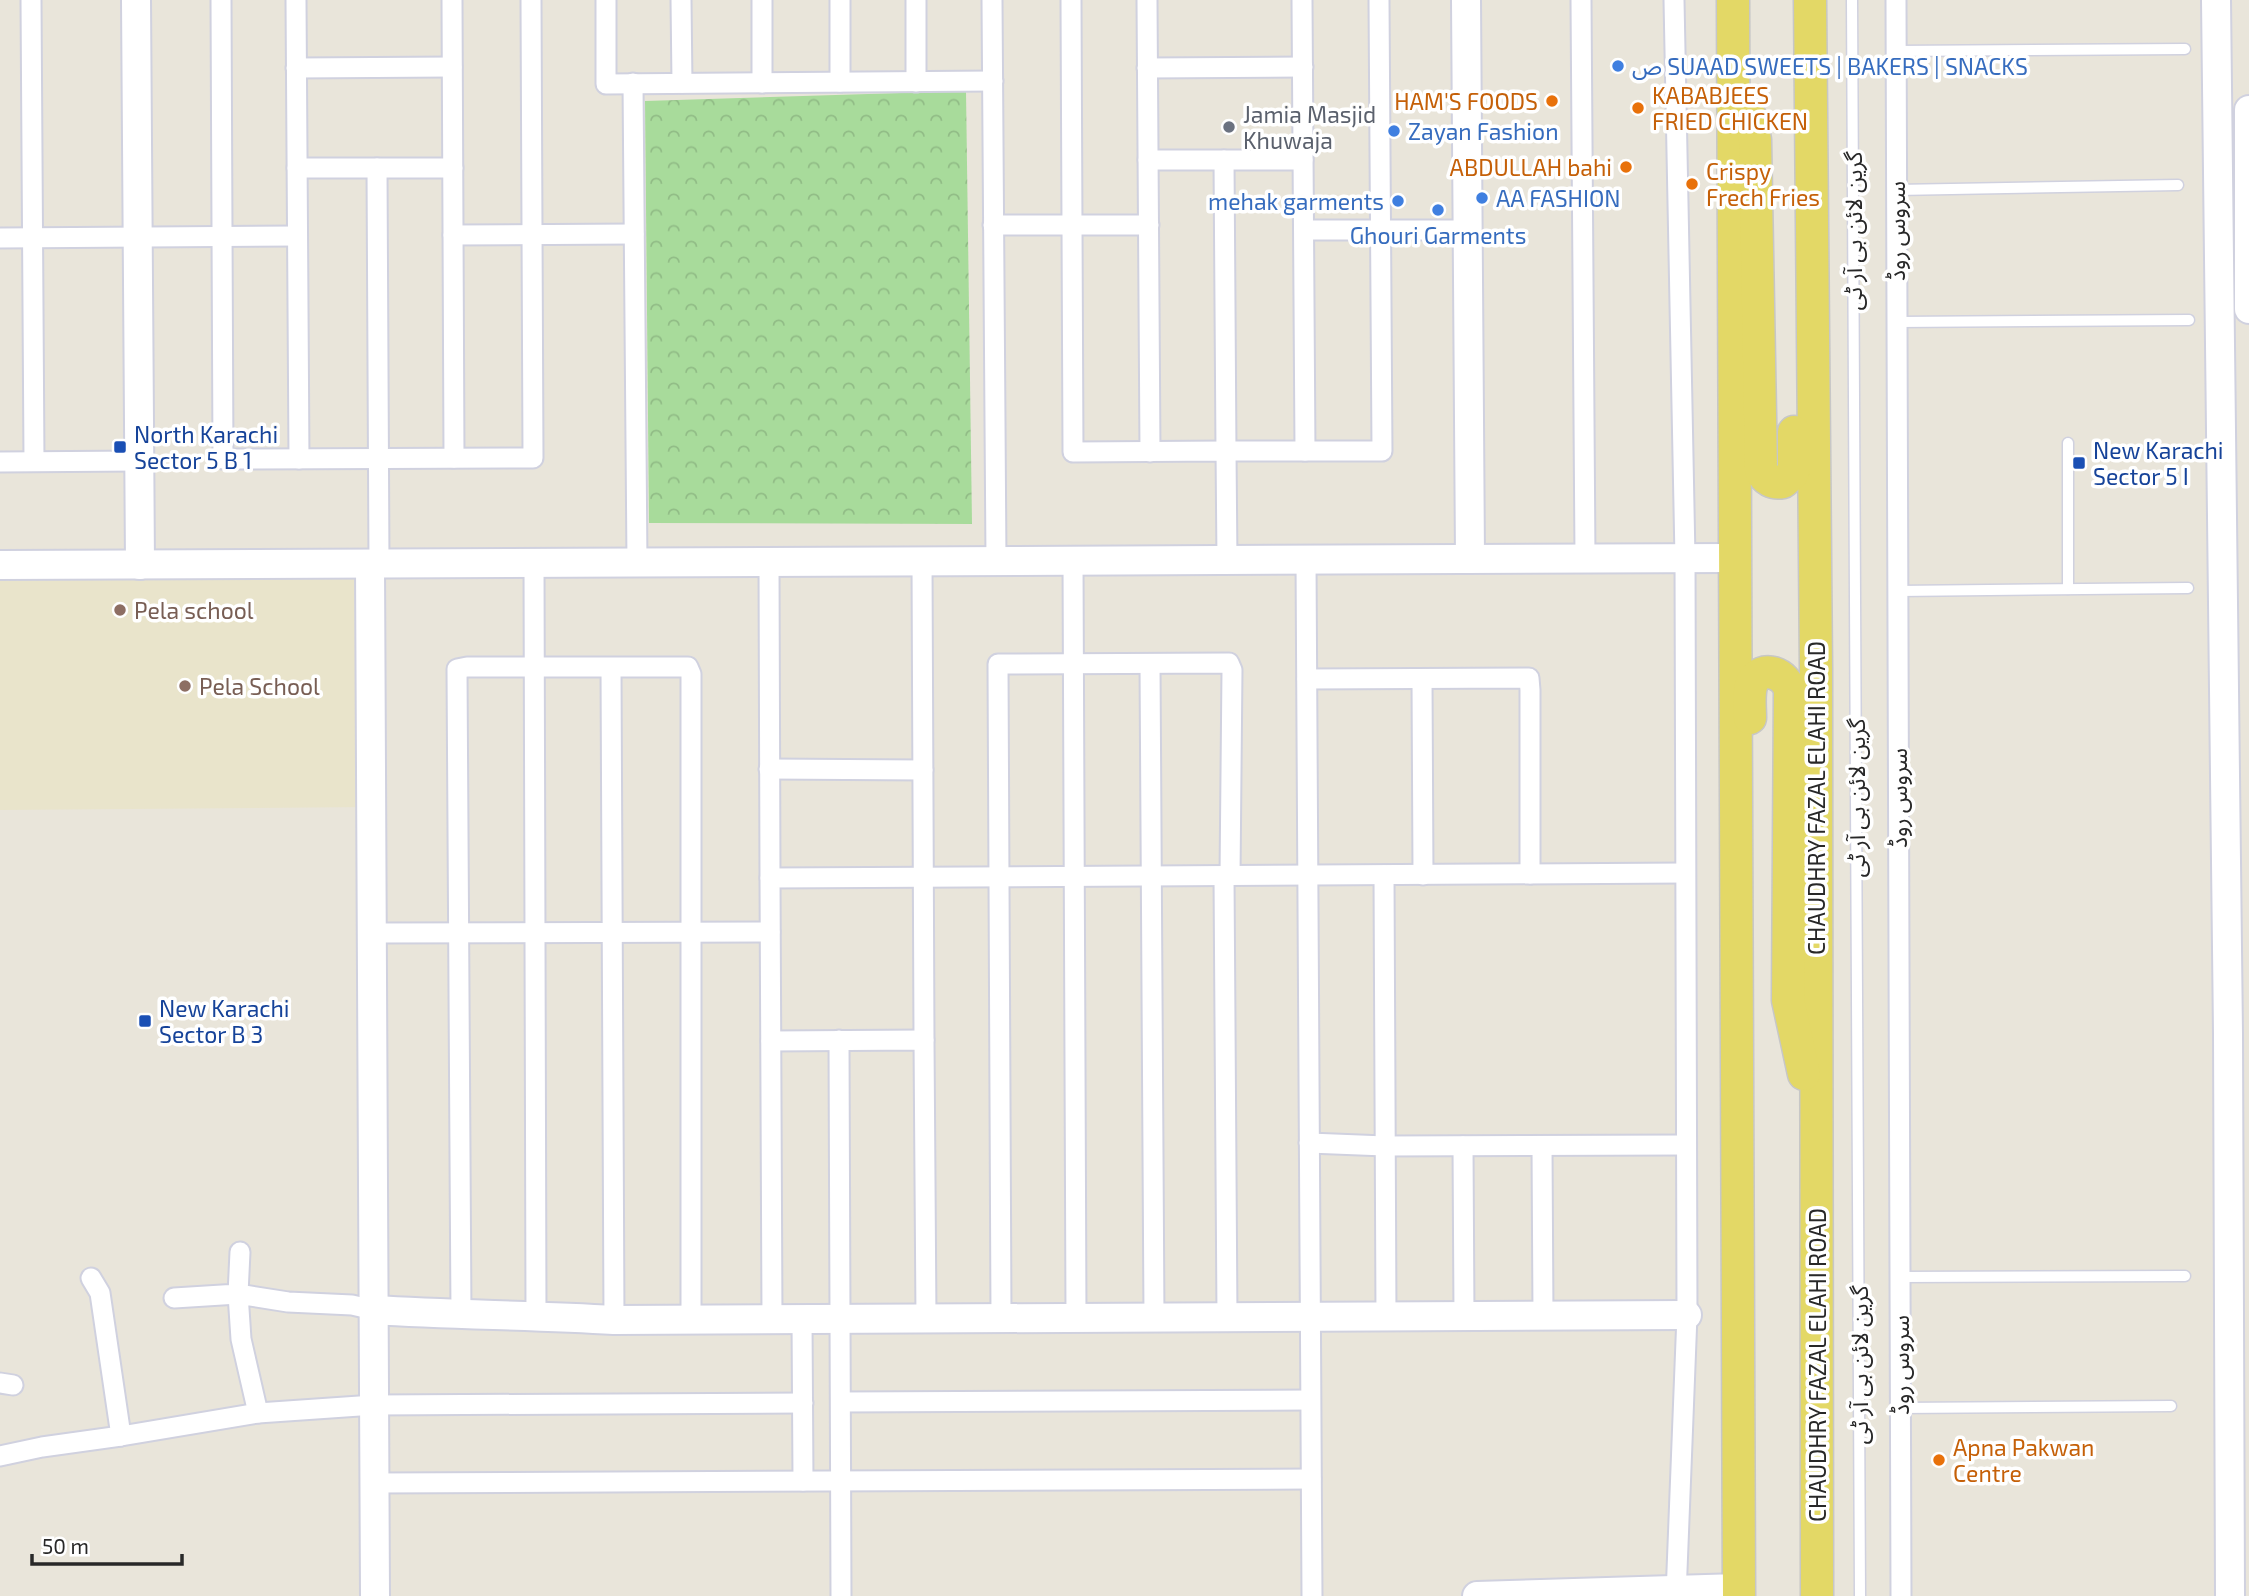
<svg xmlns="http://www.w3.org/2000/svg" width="2249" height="1596" viewBox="0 0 2249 1596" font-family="'Exo 2','Noto Sans Arabic',sans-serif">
<defs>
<pattern id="forest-crowns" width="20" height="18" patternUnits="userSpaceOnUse" patternTransform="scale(1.75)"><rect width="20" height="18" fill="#a8db9b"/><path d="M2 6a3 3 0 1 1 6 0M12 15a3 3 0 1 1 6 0" fill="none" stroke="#91bc86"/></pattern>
</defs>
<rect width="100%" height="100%" fill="#e9e5da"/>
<polygon fill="#e9e4cb" points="370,564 371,807 0,810 0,566"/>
<polygon fill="url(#forest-crowns)" points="966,91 972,524 649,523 645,101"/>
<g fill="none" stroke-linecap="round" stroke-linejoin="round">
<g stroke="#d0d1df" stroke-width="13">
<g id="lane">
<polyline points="1852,0 1860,1596"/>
<polyline points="1896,51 2185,49"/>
<polyline points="1896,190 2178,185"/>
<polyline points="1897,322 2189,320"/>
<polyline points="2068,589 2068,443"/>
<polyline points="1898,591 2188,588"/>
<polyline points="1900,1277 2185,1276"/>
<polyline points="1900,1408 2171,1406"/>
</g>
</g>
<g stroke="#d0d1df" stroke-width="23">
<g id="street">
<polyline points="31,0 34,461"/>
<polyline points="221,0 223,459 533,458 531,0"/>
<polyline points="296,0 299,459"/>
<polyline points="452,0 454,458"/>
<polyline points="606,0 606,84 993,81"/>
<polyline points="681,0 682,83"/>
<polyline points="762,0 762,83"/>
<polyline points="840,0 840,82"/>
<polyline points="916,0 916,82"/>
<polyline points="992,0 996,561"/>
<polyline points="1071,0 1073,452 1226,451 1227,560"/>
<polyline points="1147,0 1150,452"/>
<polyline points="1581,0 1585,558"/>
<polyline points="1674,0 1685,558 1687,1315 1676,1596"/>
<polyline points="1896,0 1901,1596"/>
<polyline points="296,68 452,67"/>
<polyline points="1147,68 1303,67"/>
<polyline points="633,83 637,563"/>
<polyline points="1148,160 1303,160"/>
<polyline points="1224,160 1226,451 1305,451 1302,0"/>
<polyline points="297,168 453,168"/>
<polyline points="377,168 379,564"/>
<polyline points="993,225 1149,225"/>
<polyline points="1304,230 1468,230"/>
<polyline points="453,235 634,234"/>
<polyline points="0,238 297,236"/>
<polyline points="1305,451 1382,451 1379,0"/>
<polyline points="0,462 139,461"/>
<polyline points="1306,560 1312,1596"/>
<polyline points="922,561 924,1040"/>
<polyline points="1073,561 1076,1318"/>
<polyline points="769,562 770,878"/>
<polyline points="534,563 536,1315"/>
<polyline points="1150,664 1154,1318"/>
<polyline points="611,668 614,1320"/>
<polyline points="1307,679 1529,678 1530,690 1530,874"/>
<polyline points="1422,679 1423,875"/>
<polyline points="769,769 923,770"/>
<polyline points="1384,875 1386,1317"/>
<polyline points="1224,876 1227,1317"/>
<polyline points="372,933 770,932"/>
<polyline points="839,1040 841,1596"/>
<polyline points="771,1041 924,1040 926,1319"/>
<polyline points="1309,1143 1385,1146 1686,1145"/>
<polyline points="1463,1146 1464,1316"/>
<polyline points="1542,1146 1543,1316"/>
<polyline points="91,1278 100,1293 121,1436"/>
<polyline points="174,1298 238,1294 240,1252"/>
<polyline points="461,1315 457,669 467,667 688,667 691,674 691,1320"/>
<polyline points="1001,1318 998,664 1229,663 1232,670 1230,876"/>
<polyline points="772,1319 770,878 1685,873"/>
<polyline points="802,1319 803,1481"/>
<polyline points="0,1383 13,1385"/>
<polyline points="841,1402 1310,1400"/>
<polyline points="258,1413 241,1339 238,1294 288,1302 352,1305 374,1310"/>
<polyline points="0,1456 42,1447 121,1436 258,1413 374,1405 803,1403"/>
<polyline points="375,1483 1311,1479"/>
</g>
</g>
<g stroke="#d0d1df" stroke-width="32">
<g id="secondary">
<polyline points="136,0 140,565"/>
<polyline points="1466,0 1470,559"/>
<polyline points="2216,0 2228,1034 2230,1596"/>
<polyline points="2249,110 2249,309"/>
<polyline points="370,564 375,1596"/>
<polyline points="0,565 1734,558"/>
<path d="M374 1310C454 1315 534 1315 614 1320L1687 1315"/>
<polyline points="1477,1596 1739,1588"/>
</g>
</g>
<g stroke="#c7c7c7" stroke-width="35">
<g id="primary">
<polyline points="1733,0 1739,1596"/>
<polyline points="1810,0 1816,668 1817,1596"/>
<path d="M1751 118 1755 140 1761 470C1765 480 1773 484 1783 482L1792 474 1794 469V432"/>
<path d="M1750 718C1750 708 1748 693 1752 683 1762 663 1787 674 1790 691L1788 1000 1804 1074"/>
</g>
</g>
<use href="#lane" stroke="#fff" stroke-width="10"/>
<use href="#street" stroke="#fff" stroke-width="19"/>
<use href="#secondary" stroke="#fff" stroke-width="28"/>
<use href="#primary" stroke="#e3d866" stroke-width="32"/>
</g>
<g fill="#3f7fe0" stroke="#fff" stroke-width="2.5">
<circle cx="1618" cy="66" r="7"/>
<circle cx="1394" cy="131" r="7"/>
<circle cx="1482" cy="198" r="7"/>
<circle cx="1398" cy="201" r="7"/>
<circle cx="1438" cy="210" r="7"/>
</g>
<g fill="#e8710a" stroke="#fff" stroke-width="2.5">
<circle cx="1552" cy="101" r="7"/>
<circle cx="1638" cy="108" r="7"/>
<circle cx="1626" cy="167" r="7"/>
<circle cx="1692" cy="184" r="7"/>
<circle cx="1939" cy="1460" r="7"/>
</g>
<circle fill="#6b7280" stroke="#fff" stroke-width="2.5" cx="1229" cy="127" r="7"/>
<g fill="#1a4fb4" stroke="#fff" stroke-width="2.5">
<rect x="113" y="440" width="14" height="14" rx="3.5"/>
<rect x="2072" y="456" width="14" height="14" rx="3.5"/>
<rect x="138" y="1014" width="14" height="14" rx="3.5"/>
</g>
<g fill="#8d6e63" stroke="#fff" stroke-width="2.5">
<circle cx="120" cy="610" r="7"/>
<circle cx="185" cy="686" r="7"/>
</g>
<g text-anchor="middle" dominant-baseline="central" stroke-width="7" stroke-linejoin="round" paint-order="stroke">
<g font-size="23" fill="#366cbe" stroke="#fff" text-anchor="start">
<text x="1632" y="66">ص SUAAD SWEETS | BAKERS | SNACKS</text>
<text x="1408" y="131">Zayan Fashion</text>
<text x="1496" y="198">AA FASHION</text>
<text x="1384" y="201" text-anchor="end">mehak garments</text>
<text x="1438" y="235" text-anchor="middle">Ghouri Garments</text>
</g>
<g font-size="23" fill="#c56008" stroke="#fff" text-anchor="start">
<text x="1652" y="95">KABABJEES<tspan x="1652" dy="26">FRIED CHICKEN</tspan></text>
<text x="1538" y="101" text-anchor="end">HAM'S FOODS</text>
<text x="1612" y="167" text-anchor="end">ABDULLAH bahi</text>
<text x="1706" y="171">Crispy<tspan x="1706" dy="26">Frech Fries</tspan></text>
<text x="1953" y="1447">Apna Pakwan<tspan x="1953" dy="26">Centre</tspan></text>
</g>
<g font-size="23" fill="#5b616d" stroke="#fff" text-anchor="start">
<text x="1243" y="114">Jamia Masjid<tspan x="1243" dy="26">Khuwaja</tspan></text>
</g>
<g font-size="23" fill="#282828" stroke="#fff">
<text transform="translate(1853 231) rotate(-90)">گرین لائن بی آر ٹی</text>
<text transform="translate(1896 231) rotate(-90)">سروس روڈ</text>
<text transform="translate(1816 798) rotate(-90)">CHAUDHRY FAZAL ELAHI ROAD</text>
<text transform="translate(1856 798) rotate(-90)">گرین لائن بی آر ٹی</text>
<text transform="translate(1898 798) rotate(-90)">سروس روڈ</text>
<text transform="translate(1817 1365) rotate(-90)">CHAUDHRY FAZAL ELAHI ROAD</text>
<text transform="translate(1859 1365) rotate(-90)">گرین لائن بی آر ٹی</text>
<text transform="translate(1900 1365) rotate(-90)">سروس روڈ</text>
</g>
<g font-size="23" fill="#164399" stroke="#fff" text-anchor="start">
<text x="134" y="434">North Karachi<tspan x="134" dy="26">Sector 5 B 1</tspan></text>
<text x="2093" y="450">New Karachi<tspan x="2093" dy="26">Sector 5 I</tspan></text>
<text x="159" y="1008">New Karachi<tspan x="159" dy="26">Sector B 3</tspan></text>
</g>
<g font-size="23" fill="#785e54" stroke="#fff" text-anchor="start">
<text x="134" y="610">Pela school</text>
<text x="199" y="686">Pela School</text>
</g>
</g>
<path d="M32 1554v10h150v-10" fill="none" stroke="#282828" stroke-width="3.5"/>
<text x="42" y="1554" font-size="21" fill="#282828" stroke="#ffffff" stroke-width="5" paint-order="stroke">50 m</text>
</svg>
